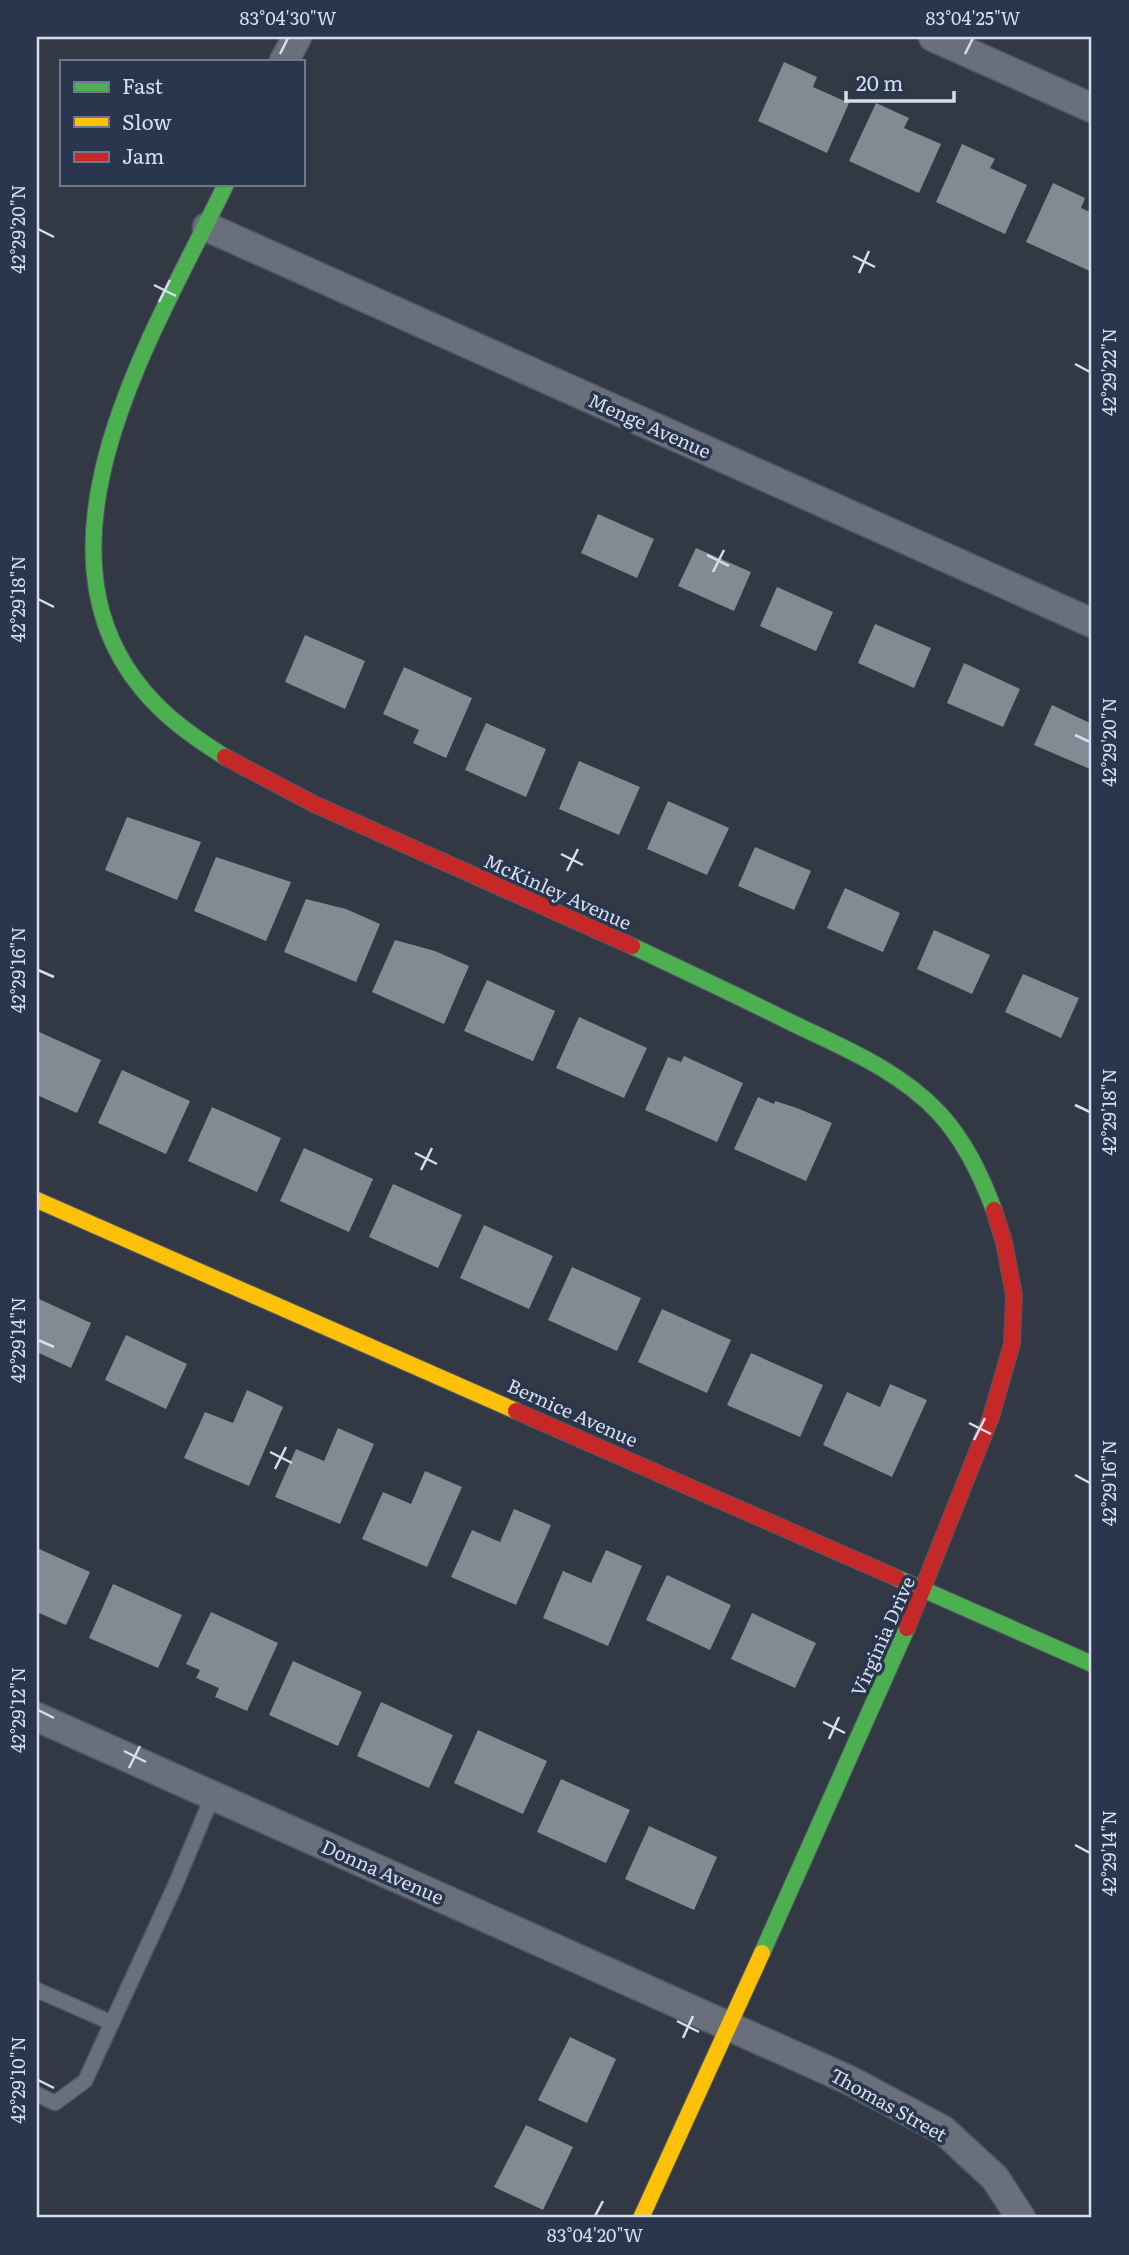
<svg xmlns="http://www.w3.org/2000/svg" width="1129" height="2255" viewBox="0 0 1129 2255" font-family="Literata,serif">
<rect width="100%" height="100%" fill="#323945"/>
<g fill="#838a94">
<polygon points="784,62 817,77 813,87 849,103 827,153 758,121"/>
<polygon points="876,103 909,118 904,128 941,144 919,193 849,161"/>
<polygon points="962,144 995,159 990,168 1027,185 1005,234 936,202"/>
<polygon points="1053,183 1085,198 1081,208 1092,213 1092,272 1026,242"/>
<polygon points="598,514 654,539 637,578 581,553"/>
<polygon points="696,548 751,572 734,611 678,586"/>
<polygon points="777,587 833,612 816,651 760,626"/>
<polygon points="875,624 931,648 914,688 858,663"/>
<polygon points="305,635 365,661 345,709 285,682"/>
<polygon points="964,663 1020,689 1003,727 947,703"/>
<polygon points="404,667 472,698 446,758 413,743 419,730 383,714"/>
<polygon points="1052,705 1092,724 1090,769 1034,745"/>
<polygon points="486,723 546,749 526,797 465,770"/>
<polygon points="579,761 640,787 619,835 559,809"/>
<polygon points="668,801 729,828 707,875 647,849"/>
<polygon points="127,817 201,842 177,900 105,870"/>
<polygon points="755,847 811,871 794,910 738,886"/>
<polygon points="216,857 291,882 266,941 194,911"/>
<polygon points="845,888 900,913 883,952 827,928"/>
<polygon points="306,899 346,909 380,924 356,982 284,952"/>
<polygon points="934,930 990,955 972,994 917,969"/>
<polygon points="395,940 435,951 469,966 444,1024 372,992"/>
<polygon points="1023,974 1079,998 1061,1038 1005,1012"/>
<polygon points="487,980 555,1011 533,1061 464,1031"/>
<polygon points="579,1017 647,1048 624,1098 556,1068"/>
<polygon points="37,1031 101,1060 77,1113 37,1095"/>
<polygon points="684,1056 743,1083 717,1142 645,1110 668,1057 681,1062"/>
<polygon points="122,1070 190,1101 166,1154 98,1123"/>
<polygon points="758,1097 774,1104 775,1101 797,1108 832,1123 806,1181 734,1149"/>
<polygon points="212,1107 281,1138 257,1192 188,1161"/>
<polygon points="304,1148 373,1179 349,1232 280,1201"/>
<polygon points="393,1184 462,1215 438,1268 369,1237"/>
<polygon points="484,1225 553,1256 529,1309 460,1278"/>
<polygon points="572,1267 641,1298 617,1351 548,1320"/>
<polygon points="37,1298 91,1323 71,1368 37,1352"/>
<polygon points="662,1309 731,1340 707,1393 638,1362"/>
<polygon points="126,1335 187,1364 166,1409 105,1380"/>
<polygon points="751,1353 823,1385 800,1437 727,1405"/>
<polygon points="890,1384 927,1400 892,1477 823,1445 847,1392 880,1407"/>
<polygon points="247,1390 283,1407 249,1486 184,1458 205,1412 233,1423"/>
<polygon points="338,1428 374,1444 340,1524 275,1497 296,1449 324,1461"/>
<polygon points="425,1471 462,1487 427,1567 362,1539 383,1492 411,1504"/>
<polygon points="514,1509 551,1525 516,1605 451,1577 472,1530 500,1542"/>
<polygon points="37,1548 90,1572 66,1625 37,1612"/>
<polygon points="606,1550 642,1566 608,1646 543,1618 563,1571 591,1583"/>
<polygon points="667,1575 731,1605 710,1650 646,1620"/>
<polygon points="113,1584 182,1615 158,1668 89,1638"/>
<polygon points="211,1612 278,1643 247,1711 215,1697 219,1688 196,1678 200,1670 186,1664"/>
<polygon points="752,1613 816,1643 795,1688 731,1659"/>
<polygon points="293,1661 362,1692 338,1746 269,1715"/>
<polygon points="381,1702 453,1735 429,1788 357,1756"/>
<polygon points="478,1730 547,1761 523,1814 454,1783"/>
<polygon points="561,1779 630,1810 606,1863 537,1832"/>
<polygon points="649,1826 717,1857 694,1910 625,1879"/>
<polygon points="570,2037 616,2059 587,2123 538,2100"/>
<polygon points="526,2125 573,2147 543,2210 494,2187"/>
</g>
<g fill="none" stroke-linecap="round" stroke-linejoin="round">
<g stroke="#515862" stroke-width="17">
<g id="lane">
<polyline points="37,1990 112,2023"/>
<polyline points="37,2094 55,2103 85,2081 174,1888 213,1795"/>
</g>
</g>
<g stroke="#515862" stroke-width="31">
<g id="street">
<polyline points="933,37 1092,108"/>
<polyline points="284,61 297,37"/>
<polyline points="207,227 1092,623"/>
<polyline points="37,1717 849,2080 943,2130 995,2178 1021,2218"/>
</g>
</g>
<g stroke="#515862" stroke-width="18">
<g id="fast">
<path d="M225 757C195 738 166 718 143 690 19 542 158 326 226 184"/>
<path d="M632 946C685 971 738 996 790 1022 842 1047 899 1070 939 1113 965 1141 981 1175 994 1210"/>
<polyline points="897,1578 1092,1664"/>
<polyline points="762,1953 907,1628"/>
</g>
</g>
<g stroke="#515862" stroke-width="18">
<g id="slow">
<polyline points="37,1200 516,1411"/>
<polyline points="641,2218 762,1953"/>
</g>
</g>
<g stroke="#515862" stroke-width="18">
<g id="jam">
<polyline points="225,757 314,804 632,946"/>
<polyline points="516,1411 897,1578"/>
<polyline points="907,1628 991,1417 1012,1344 1014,1295 1004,1242 994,1210"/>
</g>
</g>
<use href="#lane" stroke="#6a707b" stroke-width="14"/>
<use href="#street" stroke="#6a707b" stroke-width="28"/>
<use href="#fast" stroke="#4caf50" stroke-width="16"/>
<use href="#slow" stroke="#ffc107" stroke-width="16"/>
<use href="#jam" stroke="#c62828" stroke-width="16"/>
</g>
<path fill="none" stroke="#d6deed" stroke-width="2.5" d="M280 54 288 38M965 54 973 38M38 229 54 237M853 256 875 267M859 273 869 251M154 285 176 296M159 302 170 280M1075 364 1090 372M707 555 729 566M713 572 724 550M38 599 54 607M1075 735 1090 742M561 854 583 865M567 871 578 849M38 970 54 977M1075 1105 1090 1112M415 1153 437 1164M421 1170 432 1148M38 1340 54 1347M969 1423 991 1434M974 1440 985 1418M270 1452 292 1463M275 1469 286 1447M1075 1475 1090 1483M38 1710 54 1718M823 1722 845 1733M829 1739 839 1717M124 1751 146 1762M129 1768 140 1746M1075 1845 1090 1853M677 2021 699 2032M683 2038 693 2016M38 2080 54 2088M595 2216 603 2201"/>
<g text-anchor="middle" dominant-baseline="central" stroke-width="7" stroke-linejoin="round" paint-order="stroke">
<g font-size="19" fill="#d6deed" stroke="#2a364d">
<text transform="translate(650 425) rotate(24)">Menge Avenue</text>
<text transform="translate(558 891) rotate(24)">McKinley Avenue</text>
<text transform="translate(573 1412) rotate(24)">Bernice Avenue</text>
<text transform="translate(882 1636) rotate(-66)">Virginia Drive</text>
<text transform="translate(383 1871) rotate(24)">Donna Avenue</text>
<text transform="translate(889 2104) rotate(29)">Thomas Street</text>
</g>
</g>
<rect width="1129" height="2255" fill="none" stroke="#2a364d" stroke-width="77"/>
<rect x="60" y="60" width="245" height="126" fill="#2a364d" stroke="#6f798d" stroke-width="2"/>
<rect x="74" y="82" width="35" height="10" fill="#4caf50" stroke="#6f798d" stroke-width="2"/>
<text x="122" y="94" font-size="21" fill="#d6deed">Fast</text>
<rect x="74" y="117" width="35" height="10" fill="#ffc107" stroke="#6f798d" stroke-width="2"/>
<text x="122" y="130" font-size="21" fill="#d6deed">Slow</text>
<rect x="74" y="152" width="35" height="10" fill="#c62828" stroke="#6f798d" stroke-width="2"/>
<text x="122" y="164" font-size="21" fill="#d6deed">Jam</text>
<path d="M846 91v10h108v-10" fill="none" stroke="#d6deed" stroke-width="3.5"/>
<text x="856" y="91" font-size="21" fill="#d6deed" stroke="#2a364d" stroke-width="5" paint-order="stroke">20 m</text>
<rect x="38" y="38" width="1052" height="2178" fill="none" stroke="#d6deed" stroke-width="2.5"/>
<g font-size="18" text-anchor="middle" fill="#d6deed">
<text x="288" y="25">83°04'30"W</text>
<text x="973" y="25">83°04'25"W</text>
<text transform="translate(19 229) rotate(-90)" y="6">42°29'20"N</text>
<text transform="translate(1110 372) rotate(-90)" y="6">42°29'22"N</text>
<text transform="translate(19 599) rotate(-90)" y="6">42°29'18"N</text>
<text transform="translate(1110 742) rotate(-90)" y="6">42°29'20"N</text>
<text transform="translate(19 970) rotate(-90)" y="6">42°29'16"N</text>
<text transform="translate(1110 1112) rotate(-90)" y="6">42°29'18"N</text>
<text transform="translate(19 1340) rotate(-90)" y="6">42°29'14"N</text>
<text transform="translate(1110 1483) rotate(-90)" y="6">42°29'16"N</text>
<text transform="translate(19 1710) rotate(-90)" y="6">42°29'12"N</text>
<text transform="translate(1110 1853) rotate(-90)" y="6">42°29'14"N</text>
<text transform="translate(19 2080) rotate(-90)" y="6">42°29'10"N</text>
<text x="595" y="2242">83°04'20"W</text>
</g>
</svg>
